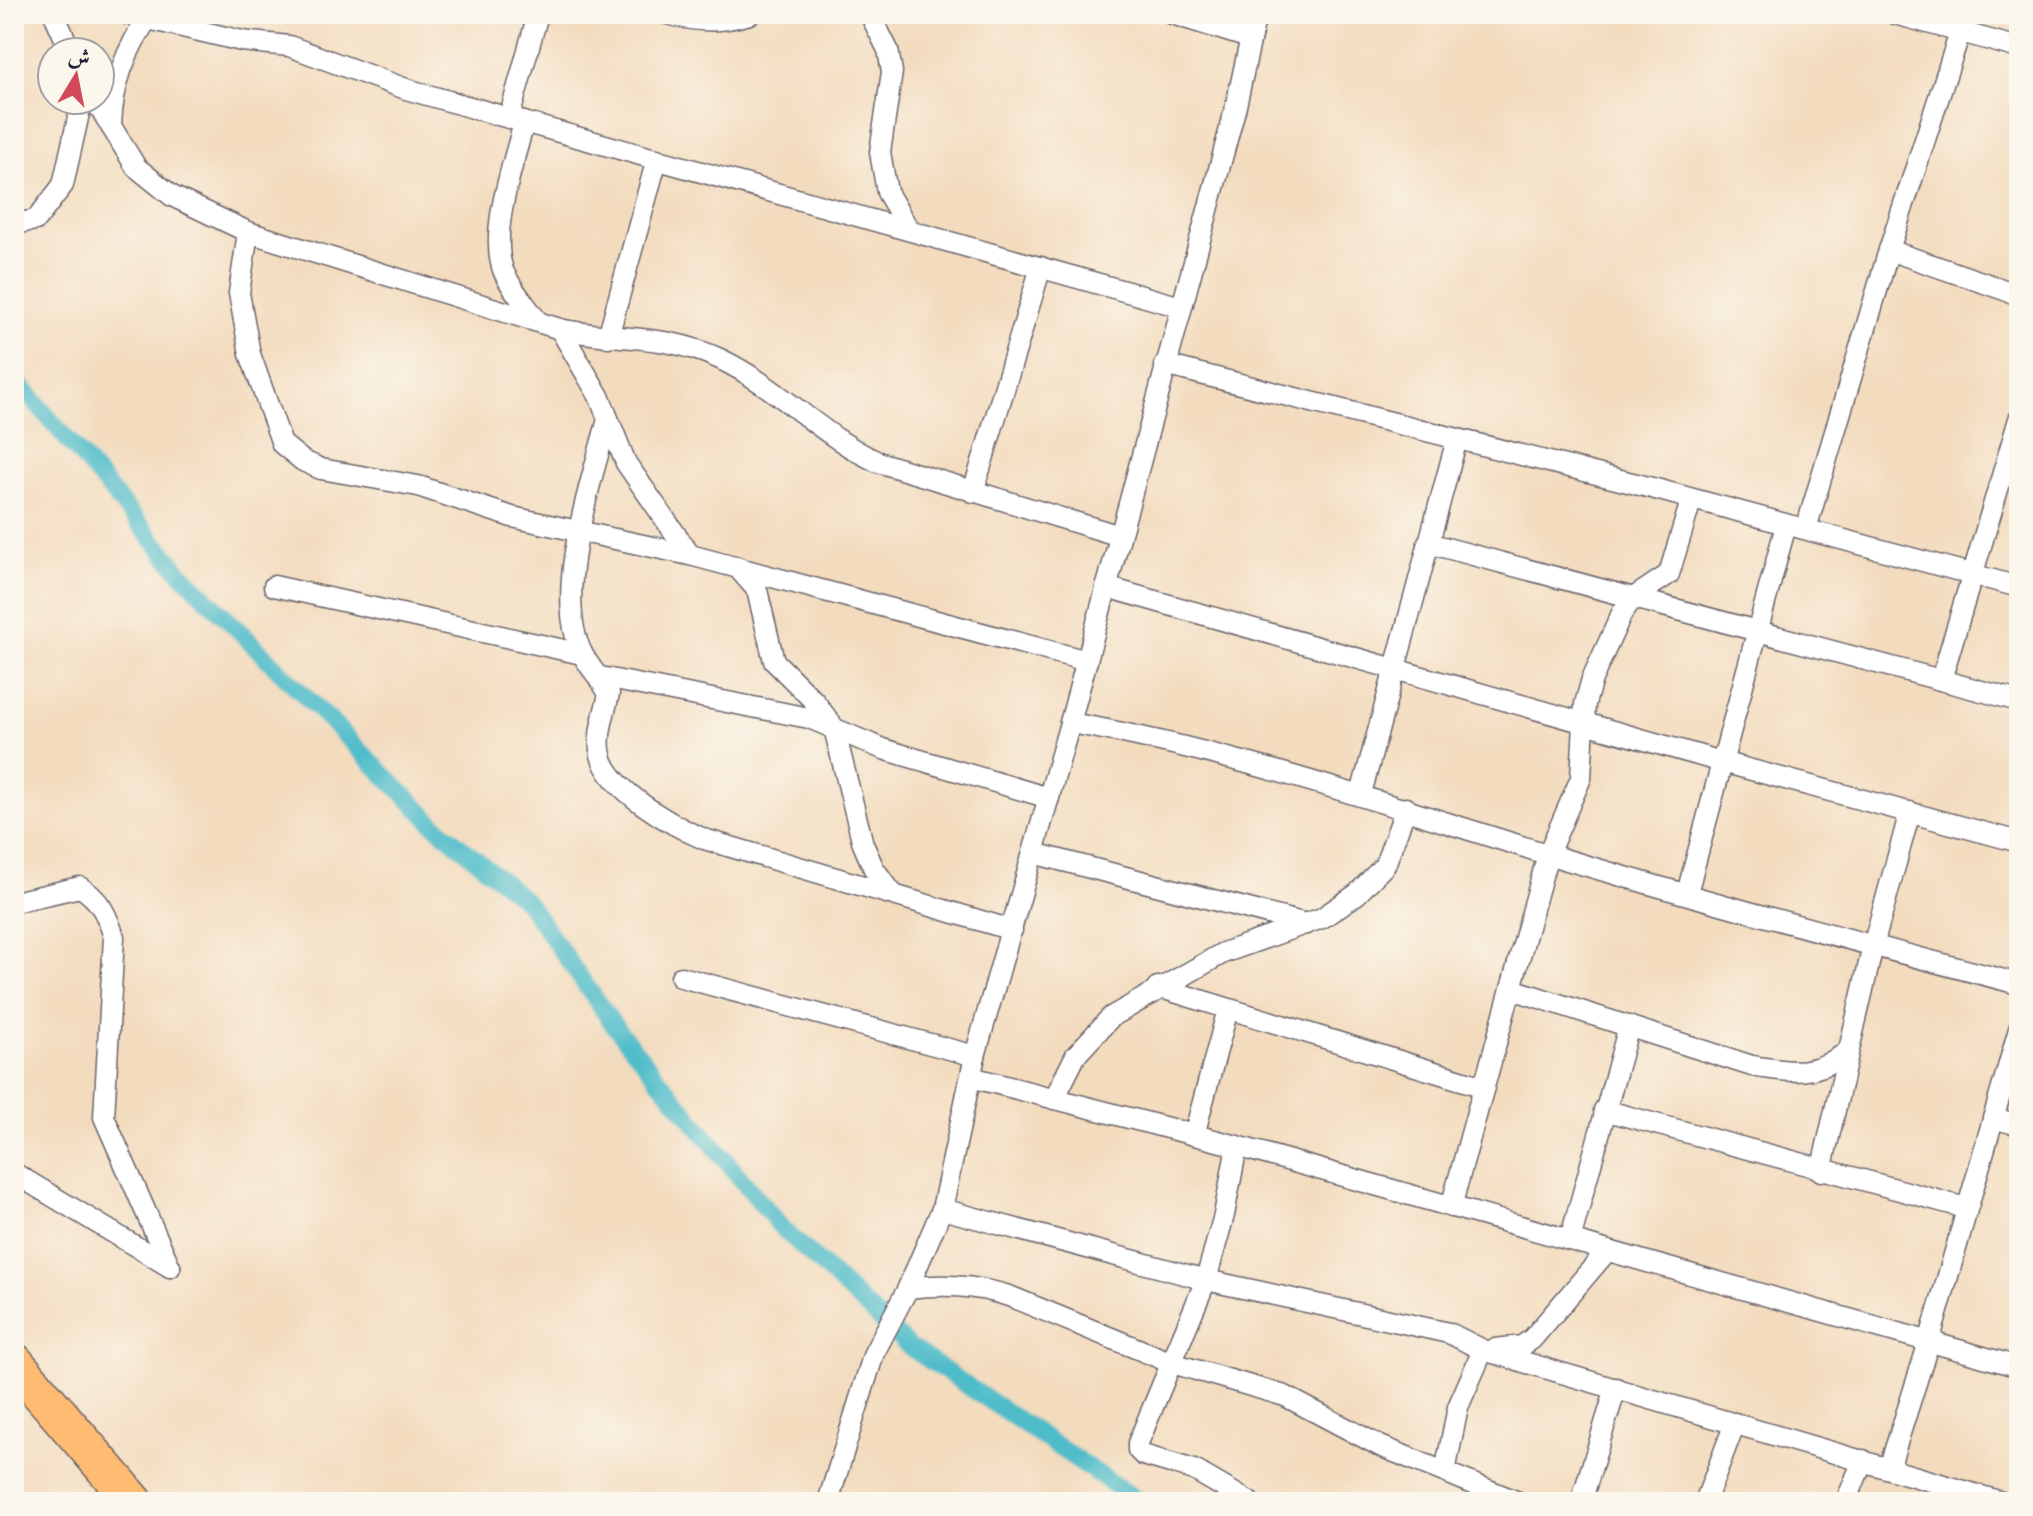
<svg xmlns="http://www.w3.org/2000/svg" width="2033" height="1516" viewBox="0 0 2033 1516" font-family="'Libre Caslon Text',Amiri,serif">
<rect width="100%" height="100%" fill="#fbf7ec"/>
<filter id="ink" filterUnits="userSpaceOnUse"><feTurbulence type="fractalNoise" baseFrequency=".0125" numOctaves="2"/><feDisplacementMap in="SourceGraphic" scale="16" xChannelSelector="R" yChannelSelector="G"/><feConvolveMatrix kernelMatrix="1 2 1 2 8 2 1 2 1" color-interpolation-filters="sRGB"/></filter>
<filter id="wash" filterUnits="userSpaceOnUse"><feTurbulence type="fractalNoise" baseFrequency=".006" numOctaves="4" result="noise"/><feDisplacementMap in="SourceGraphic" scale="32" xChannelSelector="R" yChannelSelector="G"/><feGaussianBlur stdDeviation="1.8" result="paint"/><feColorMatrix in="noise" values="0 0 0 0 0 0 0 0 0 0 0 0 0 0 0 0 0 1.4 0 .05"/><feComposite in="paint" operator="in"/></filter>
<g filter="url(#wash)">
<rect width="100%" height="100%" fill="#f3dbbe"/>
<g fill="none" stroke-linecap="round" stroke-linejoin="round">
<polyline stroke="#4fbcc9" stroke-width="18" points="14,377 181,573 435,825 527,902 613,1024 780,1226 908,1346 1140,1502"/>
</g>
</g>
<g filter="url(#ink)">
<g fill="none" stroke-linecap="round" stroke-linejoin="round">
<g stroke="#6b6369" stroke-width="23">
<g id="street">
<polyline points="54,14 71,52"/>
<polyline points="127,14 242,41 289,46 406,89 1181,307"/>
<path d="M667 14C697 22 720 23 750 14"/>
<polyline points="870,14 888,50 892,72 880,152 887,192 909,230"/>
<polyline points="1172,14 1249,38"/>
<polyline points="1895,14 2019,48"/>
<path d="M95 100 136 167 172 196 248 232 560 329C620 342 662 332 720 359 779 387 822 437 878 462L1120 536"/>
<polyline points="509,118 538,14"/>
<path d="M524 122C514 163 489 230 503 270 510 288 527 306 538 322"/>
<path d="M111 126C112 85 127 47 151 14"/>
<polyline points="14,224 36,220 63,185 82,100"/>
<polyline points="248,232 239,293 250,354 282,444 303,461 321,469 418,486 512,517 690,555 1087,661"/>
<polyline points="1889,250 2019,295"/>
<polyline points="560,329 599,396 626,463 690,555"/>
<polyline points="608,337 657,159"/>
<polyline points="1165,365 1652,488 2019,587"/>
<path d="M608 419C592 480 552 593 582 653 589 667 601 679 609 694 605 712 596 737 601 755 609 790 673 826 704 839L1012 930"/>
<polyline points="973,492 1041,267"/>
<polyline points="1806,529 1889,250 1966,14"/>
<polyline points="1428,543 2019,701"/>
<polyline points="737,567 757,590 774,661 815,702 834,728 863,844 874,869 893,894"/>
<polyline points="274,586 582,654"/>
<polyline points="1106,587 1722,762 2019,842"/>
<polyline points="600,677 809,718 883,749 1049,798"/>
<polyline points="1941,680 2019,419"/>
<path d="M1070 723C1233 751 1389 806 1547 854 1703 901 1861 943 2019 984"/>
<polyline points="1361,794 1457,439"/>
<polyline points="1033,853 1306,924"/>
<polyline points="1687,893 1786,525"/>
<path d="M14 902 80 887C100 899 107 915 114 937L104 1117 170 1267"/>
<polyline points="681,977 975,1056"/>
<polyline points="1158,987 1484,1087"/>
<path d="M1512 989 1752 1066C1791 1072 1814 1077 1847 1052"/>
<polyline points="971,1077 1237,1146 2019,1367"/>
<polyline points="1054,1099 1076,1055 1111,1017 1223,953 1322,918 1357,894 1385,865 1406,808"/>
<polyline points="1604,1110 1966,1208"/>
<polyline points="1993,1118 2019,1125"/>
<polyline points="1194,1135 1228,1009"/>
<polyline points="1237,1146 1224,1215 1206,1280 1138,1443 1138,1450 1143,1455 1194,1470 1249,1502"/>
<polyline points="1821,1171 1873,946 1910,812"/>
<polyline points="14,1173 170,1267"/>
<polyline points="1451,1207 1548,854 1581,778 1585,704 1592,679 1622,613 1633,598 1669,574 1691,501"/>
<polyline points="942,1209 1206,1280 1449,1333 1483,1350 2002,1502"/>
<polyline points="1570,1240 1629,1026"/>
<path d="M908 1288C944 1284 974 1285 1009 1296L1172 1363 1285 1396 1380 1446 1518 1502"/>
<polyline points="1495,1349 1522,1346 1532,1339 1607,1251"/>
<polyline points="1889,1468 1929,1342 2019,1029"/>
<polyline points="1445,1472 1458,1407 1483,1350"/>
<polyline points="828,1502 874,1353 908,1288 942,1209 975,1056 1070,723 1236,106 1256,14"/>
<polyline points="1581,1502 1616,1388"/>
<polyline points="1705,1502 1735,1423"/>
<polyline points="1846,1502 1863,1460"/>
</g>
</g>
<g stroke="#6b6369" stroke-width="41">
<polyline id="highway" points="14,1362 134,1502"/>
</g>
<use href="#street" stroke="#fff" stroke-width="20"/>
<use href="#highway" stroke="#febb71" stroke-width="38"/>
</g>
</g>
<rect width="2033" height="1516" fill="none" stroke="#fbf7ec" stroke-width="48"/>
<g transform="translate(76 76) rotate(10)"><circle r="38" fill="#fbf7ec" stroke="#a4a2a5" stroke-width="2"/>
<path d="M0-6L14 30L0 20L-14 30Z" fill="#d1495b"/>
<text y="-12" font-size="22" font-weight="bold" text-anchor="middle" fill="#22223b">ش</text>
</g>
</svg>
